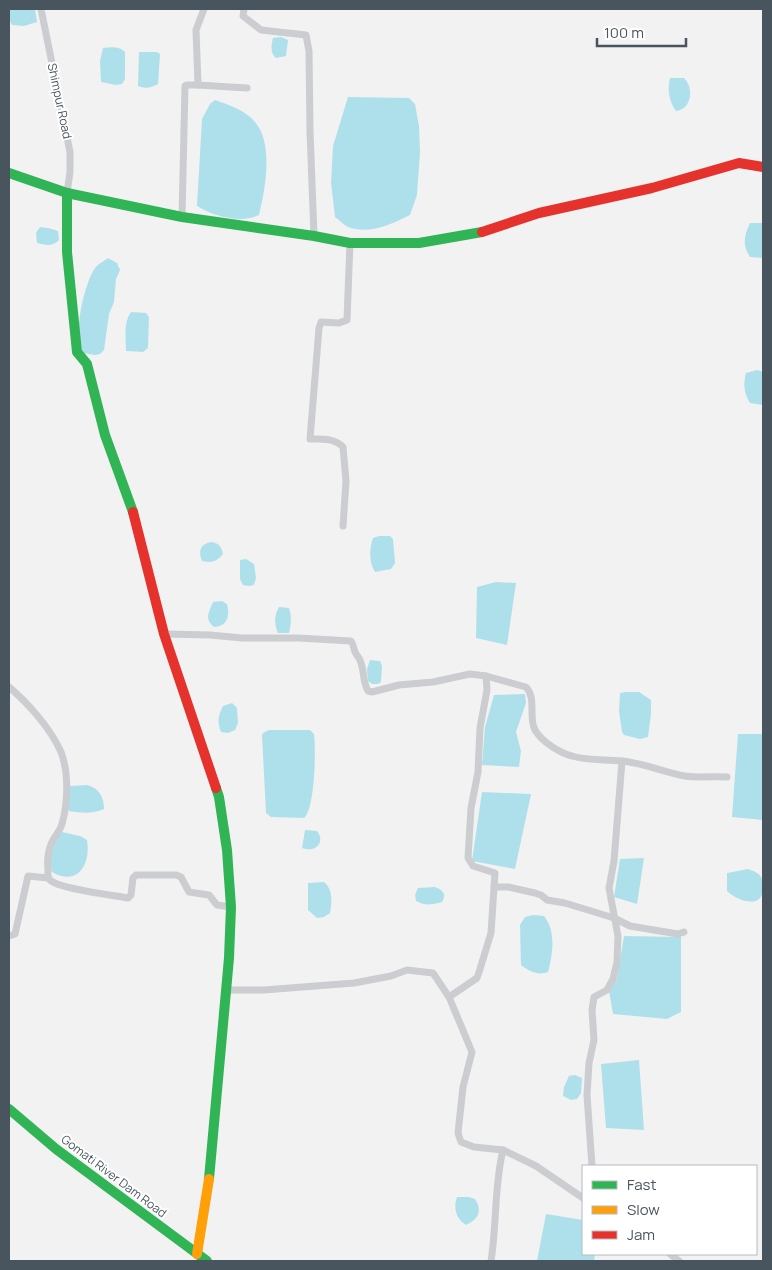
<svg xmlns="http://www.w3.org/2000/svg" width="772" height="1270" viewBox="0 0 772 1270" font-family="Manrope,sans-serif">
<rect width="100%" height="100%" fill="#f2f2f2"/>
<g fill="#aee0ec">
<polygon points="9,9 35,9 37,22 24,26 12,25 9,19"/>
<path d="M281 37 288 40 286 56 276 58C270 53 271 45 273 38Z"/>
<path d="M103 48C111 47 119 46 125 52V79L122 84 116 85 101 82 100 61Z"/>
<path d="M139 52H157L160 54 158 84C151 88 145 89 138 86Z"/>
<path d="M670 78H684C694 88 692 109 676 111 669 102 667 89 670 78Z"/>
<path d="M348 97 409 98 415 104 419 126 420 152 417 195 410 215C392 224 369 235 348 227 344 225 339 220 335 217L331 183 333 146Z"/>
<path d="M215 100C229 105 245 110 255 122 274 144 265 190 259 215 241 224 213 216 197 206L202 119 210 104Z"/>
<path d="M750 223H763V258L750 257C742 246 744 235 750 223Z"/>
<path d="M40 227 48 228 58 231 59 240C53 247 45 245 37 243L36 233Z"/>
<path d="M108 258 117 263 120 270 116 279 114 302 109 314 104 350 100 354 95 355 83 353C72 336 84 284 95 268 98 264 104 261 108 258Z"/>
<path d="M131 312 146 313 149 317 148 348 143 352 126 351C126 338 123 323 131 312Z"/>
<path d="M757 370 761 371 763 374V405L750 403C744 394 743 383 746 373Z"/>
<path d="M379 536H390L393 539 395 563 391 569 375 572C369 562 369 550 373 538Z"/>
<path d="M211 542C219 543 221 546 223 554 216 562 212 563 202 561 198 551 200 544 211 542Z"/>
<polygon points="246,559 254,564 256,578 254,585 249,586 243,585 240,579 240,560"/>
<polygon points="496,582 516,583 507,645 476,638 477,587"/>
<path d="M222 601 227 604C230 616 228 626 214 627 204 619 209 612 213 602Z"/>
<path d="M279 607 289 608C292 616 291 625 289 633H278C274 624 274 616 279 607Z"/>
<polygon points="370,660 380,661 382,666 381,682 378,684 372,684 368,681 367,669"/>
<polygon points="626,692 639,692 651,700 651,714 648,737 640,739 624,735 622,732 619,711 620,693"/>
<polygon points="525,694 526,703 516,732 521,751 519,767 482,765 485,727 494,695"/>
<path d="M232 703 237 708 238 723 235 730 228 733 221 732C217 721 218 716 223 706Z"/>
<path d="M269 730H310L314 734C316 750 315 808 304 818L271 817 266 813 262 735 263 733Z"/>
<polygon points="738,734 763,734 763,820 732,817"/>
<path d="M87 785C99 788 104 797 104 809 92 814 82 813 69 811L67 804 70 786Z"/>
<polygon points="482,792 531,794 515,869 472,861"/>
<path d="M305 830 317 831C326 843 315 853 302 848Z"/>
<path d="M62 832 80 836 87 840C91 864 78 887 52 872 48 857 51 844 62 832Z"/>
<polygon points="644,858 637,904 614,897 620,859"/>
<path d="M748 869C753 871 758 872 761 877 764 880 763 884 763 888 763 910 737 901 727 891V873Z"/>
<path d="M324 882C333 889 332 902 330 913L324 917 317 918 308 910V883Z"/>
<path d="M435 887C443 890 447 894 442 902 432 905 425 906 416 901L415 895 418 888Z"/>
<path d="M533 915 544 916C556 931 553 953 548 972 538 976 529 971 521 965L520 925 525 917Z"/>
<polygon points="624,936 681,937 681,1012 667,1019 613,1014 609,991 617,979"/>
<polygon points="639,1060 644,1130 606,1128 601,1064"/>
<polygon points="575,1075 582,1078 581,1093 577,1099 571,1100 563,1096 564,1087 569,1076"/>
<path d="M457 1197H469L475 1199C483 1212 478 1219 466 1225 456 1219 453 1208 457 1197Z"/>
<polygon points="546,1214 583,1220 583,1254 595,1254 594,1261 537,1261"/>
</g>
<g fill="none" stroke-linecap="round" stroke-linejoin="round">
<g stroke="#cbcdd0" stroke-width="7">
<polyline points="41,9 70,152 70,172 67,193"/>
<polyline points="244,9 243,16 261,30 306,35 309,51 310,131 314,236"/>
<polyline points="198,85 247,88"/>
<polyline points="182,217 185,86 187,85 198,85 196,30 204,9"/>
<path d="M343 526 346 481 343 447C334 438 323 439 310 439L319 328 321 322 339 323 347 320 350 243"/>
<path d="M164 634 210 635 242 638H298L351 641C354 645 353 647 355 652 357 656 360 658 361 663 364 671 363 683 368 691L372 692 399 685 433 682 470 674 486 676 526 687C537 699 528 717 535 730 542 742 560 753 572 756 589 761 605 759 622 761 643 763 664 772 685 776 698 778 714 776 727 777"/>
<path d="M9 687C28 703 51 729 61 752 69 773 68 803 62 824 60 831 54 837 51 844 48 852 47 861 48 870 48 874 47 877 50 880 59 889 113 895 128 898L131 895 133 878 136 875H176L181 877 189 892 209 895 217 905 231 907"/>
<polyline points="494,887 508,887 535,893 541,895 547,900 565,903 614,918 630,926 678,934 684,932"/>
<polyline points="9,936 15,934 28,876 48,878"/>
<polyline points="226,990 264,990 354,983 391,976 407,970 433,973 449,997 472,1052 463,1087 458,1133 461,1142 474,1147 503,1150 536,1166 583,1198"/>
<polyline points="449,997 477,978 480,969 491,933 495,873 473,866 468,858 471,808 478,772 480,728 487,690 486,676"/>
<polyline points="592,1166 587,1095 589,1063 594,1040 592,1010 594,997 607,990 613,979 617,962 618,936 609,888 614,861 622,761"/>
<polyline points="670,1254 679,1261"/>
<path d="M491 1261C497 1224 494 1186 503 1150"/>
</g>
<g stroke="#30b455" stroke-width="10">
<polyline points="9,173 67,193 182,217 314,236 350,243 419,243 482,232"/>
<polyline points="67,193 67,252 77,352 87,364 105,435 133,512"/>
<polyline points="9,1109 56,1149 207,1261"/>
<polyline points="209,1179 229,958 231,907 227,850 219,797 216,788"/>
</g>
<polyline stroke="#ff9f0a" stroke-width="10" points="197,1254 209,1179"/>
<g stroke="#e5322d" stroke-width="10">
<polyline points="482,232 539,213 652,188 739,163 763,167"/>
<polyline points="133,512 164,634 216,788"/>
</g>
</g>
<g text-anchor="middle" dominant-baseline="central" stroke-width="4" stroke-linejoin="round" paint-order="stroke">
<g font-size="12" fill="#49555e" stroke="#fff">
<text transform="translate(60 101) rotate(78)">Shimpur Road</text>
<text transform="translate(114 1176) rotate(37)">Gomati River Dam Road</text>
</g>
</g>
<rect width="772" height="1270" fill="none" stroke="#49555e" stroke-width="20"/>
<rect x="582" y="1165" width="175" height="90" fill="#ffffff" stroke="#b6bbbf"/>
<rect x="592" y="1181" width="25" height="8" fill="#30b455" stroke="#b6bbbf"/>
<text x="627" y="1190" font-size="15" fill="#49555e">Fast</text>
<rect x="592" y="1206" width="25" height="8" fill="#ff9f0a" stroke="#b6bbbf"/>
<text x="627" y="1215" font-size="15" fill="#49555e">Slow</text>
<rect x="592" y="1231" width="25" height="8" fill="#e5322d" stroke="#b6bbbf"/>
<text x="627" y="1240" font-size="15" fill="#49555e">Jam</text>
<path d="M597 38v8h89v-8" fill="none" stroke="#49555e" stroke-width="2.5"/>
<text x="604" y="38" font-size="15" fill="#49555e" stroke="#ffffff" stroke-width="4" paint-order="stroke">100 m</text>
</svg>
